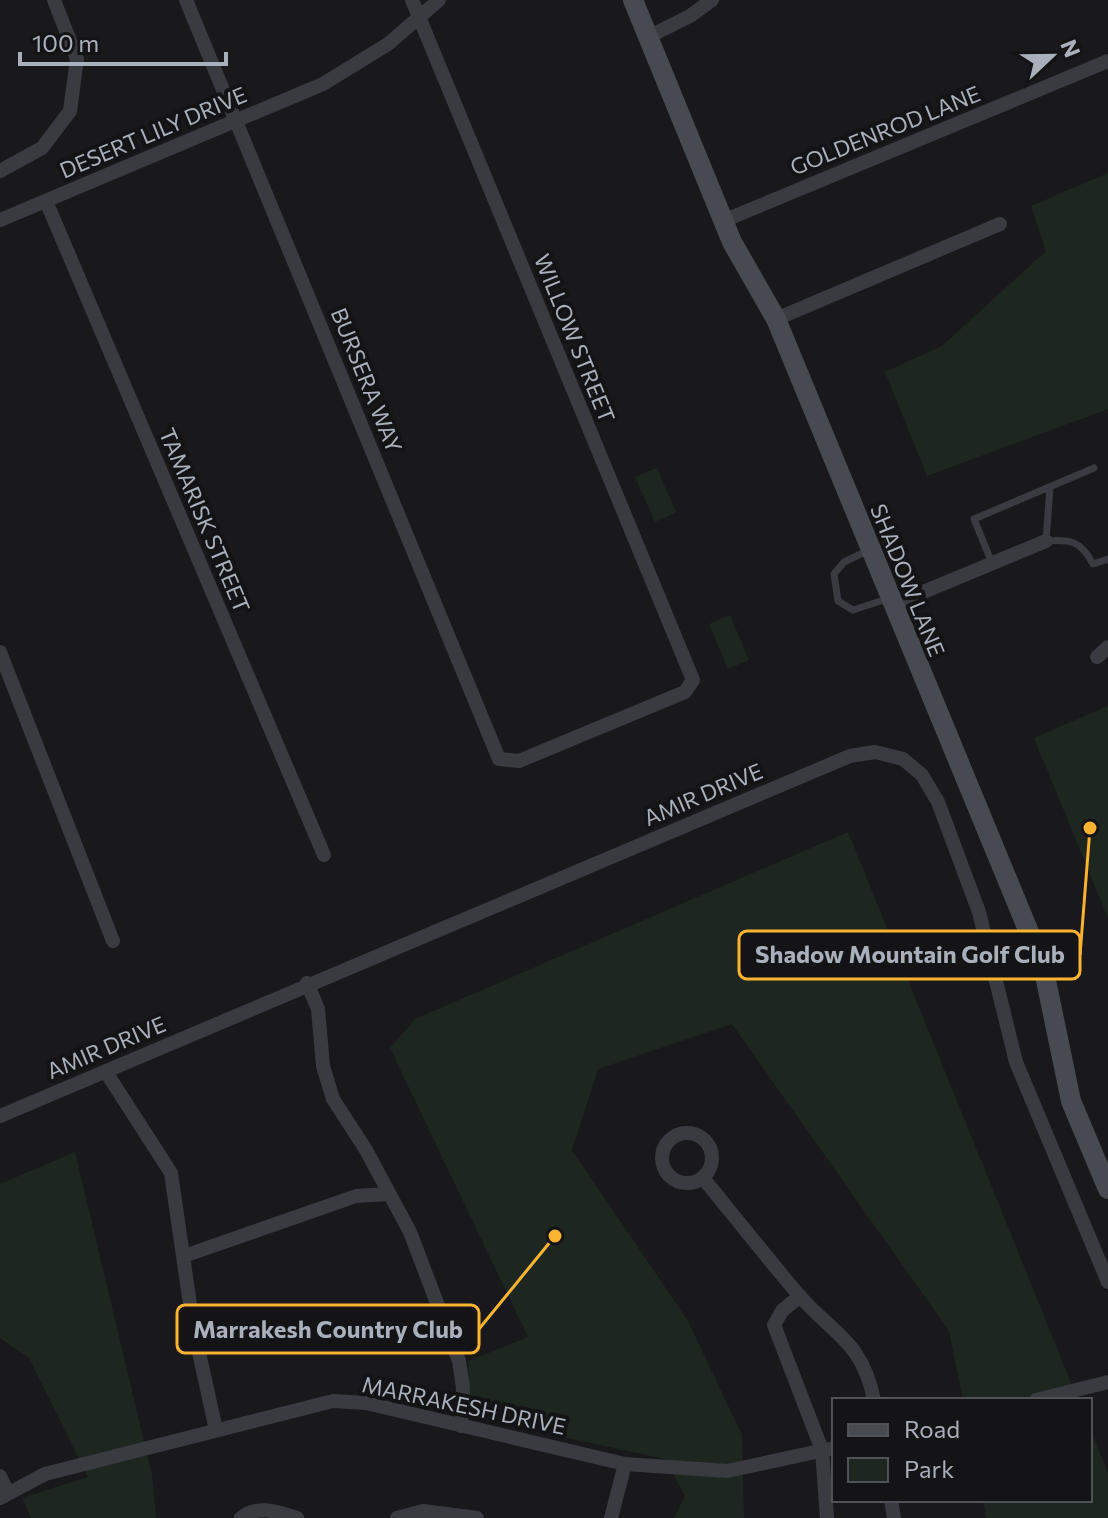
<svg xmlns="http://www.w3.org/2000/svg" width="1108" height="1518" viewBox="0 0 1108 1518" font-family="Commissioner,sans-serif">
<rect width="100%" height="100%" fill="#19191b"/>
<g fill="#1e271f">
<polygon points="1108,173 1108,409 927,476 885,372 942,346 1046,251 1031,206"/>
<polygon points="657,468 676,512 655,522 635,477"/>
<polygon points="730,615 749,660 728,669 709,624"/>
<polygon points="1108,706 1108,918 1034,738"/>
<polygon points="848,832 1078,1400 963,1400 949,1331 732,1024 598,1069 572,1150 688,1321 742,1435 744,1518 674,1518 685,1496 665,1459 466,1416 469,1361 528,1337 390,1048 415,1019"/>
<polygon points="75,1152 152,1475 156,1518 31,1518 22,1498 88,1477 29,1358 0,1338 0,1184"/>
<polygon points="1090,1429 1108,1473 1108,1518 986,1518 983,1500 1090,1500"/>
</g>
<g fill="none" stroke-linecap="round" stroke-linejoin="round">
<g stroke="#393b40" stroke-width="7">
<path d="M1050 487 1046 541C1071 539 1081 541 1093 564L1108 559"/>
<polyline points="867,551 844,562 834,574 838,601 853,610 887,599"/>
<polyline points="992,563 974,519 1094,468"/>
</g>
<g stroke="#393b40" stroke-width="14">
<polyline points="186,0 499,759 519,761 685,692 693,680 412,0"/>
<polyline points="648,37 690,16 712,0"/>
<polyline points="0,171 42,148 70,111 77,59 54,0"/>
<polyline points="46,201 324,855"/>
<polyline points="0,220 323,84 388,44 439,0"/>
<polyline points="723,221 1108,61"/>
<polyline points="776,319 1000,224"/>
<polyline points="892,605 1046,541"/>
<polyline points="0,652 113,941"/>
<polyline points="1097,657 1108,647"/>
<polyline points="307,983 318,1009 323,1066 333,1099 366,1150 410,1232 459,1361 463,1388 461,1426"/>
<polyline points="106,1072 171,1173 193,1325 216,1430"/>
<polyline points="0,1116 850,756 875,752 903,759 922,775 938,802 979,912 1016,1062 1108,1282"/>
<circle cx="687" cy="1158" r="25"/>
<path d="M703 1178C734 1216 765 1255 797 1293 832 1334 862 1340 874 1400"/>
<polyline points="184,1256 356,1196 389,1194"/>
<polyline points="800,1296 782,1311 774,1325 822,1450 827,1518"/>
<polyline points="1036,1400 1108,1382"/>
<polyline points="0,1476 8,1493"/>
<polyline points="0,1498 45,1474 333,1401 366,1403 625,1464 727,1471 834,1448"/>
<polyline points="891,1500 894,1518"/>
<path d="M241 1518C258 1504 278 1512 297 1518"/>
<polyline points="397,1518 423,1511 477,1518"/>
<polyline points="611,1518 625,1464"/>
</g>
<polyline stroke="#474a50" stroke-width="20" points="633,0 732,242 776,319 1043,966 1071,1101 1108,1189"/>
</g>
<g text-anchor="middle" dominant-baseline="central" stroke-width="8" stroke-linejoin="round" paint-order="stroke">
<g font-size="22" fill="#aab0bb" stroke="#141416">
<text transform="translate(885 130) rotate(-22)">GOLDENROD LANE</text>
<text transform="translate(153 132) rotate(-23)">DESERT LILY DRIVE</text>
<text transform="translate(575 338) rotate(68)">WILLOW STREET</text>
<text transform="translate(367 380) rotate(68)">BURSERA WAY</text>
<text transform="translate(205 520) rotate(67)">TAMARISK STREET</text>
<text transform="translate(908 580) rotate(68)">SHADOW LANE</text>
<text transform="translate(703 794) rotate(-23)">AMIR DRIVE</text>
<text transform="translate(106 1047) rotate(-23)">AMIR DRIVE</text>
<text transform="translate(464 1405) rotate(12)">MARRAKESH DRIVE</text>
</g>
</g>
<path fill="none" stroke="#fcb330" stroke-width="3" d="M1090 828L1080 955M555 1236L479 1329"/>
<g fill="#fcb330" stroke="#141416" stroke-width="3">
<circle cx="1090" cy="828" r="8"/>
<circle cx="555" cy="1236" r="8"/>
</g>
<g fill="#141416" stroke="#fcb330" stroke-width="3">
<rect x="739" y="931" width="341" height="48" rx="8"/>
<rect x="177" y="1305" width="302" height="48" rx="8"/>
</g>
<g font-size="24" text-anchor="middle" font-weight="bold" fill="#aab0bb">
<text x="910" y="963">Shadow Mountain Golf Club</text>
<text x="328" y="1338">Marrakesh Country Club</text>
</g>
<rect x="832" y="1398" width="260" height="104" fill="#141416" stroke="#505258" stroke-width="2"/>
<rect x="848" y="1424" width="40" height="12" fill="#474a50" stroke="#505258" stroke-width="2"/>
<text x="904" y="1438" font-size="24" fill="#aab0bb">Road</text>
<rect x="848" y="1458" width="40" height="24" fill="#1e271f" stroke="#505258" stroke-width="2"/>
<text x="904" y="1478" font-size="24" fill="#aab0bb">Park</text>
<g transform="translate(1052 56) rotate(68)" stroke="#141416" stroke-width="6" paint-order="stroke">
<path d="M0-6L14 30L0 20L-14 30Z" fill="#aab0bb"/>
<text y="-12" font-size="22" font-weight="bold" text-anchor="middle" fill="#aab0bb">N</text>
</g>
<path d="M20 52v12h206v-12" fill="none" stroke="#aab0bb" stroke-width="4"/>
<text x="32" y="52" font-size="24" fill="#aab0bb" stroke="#141416" stroke-width="6" paint-order="stroke">100 m</text>
</svg>
